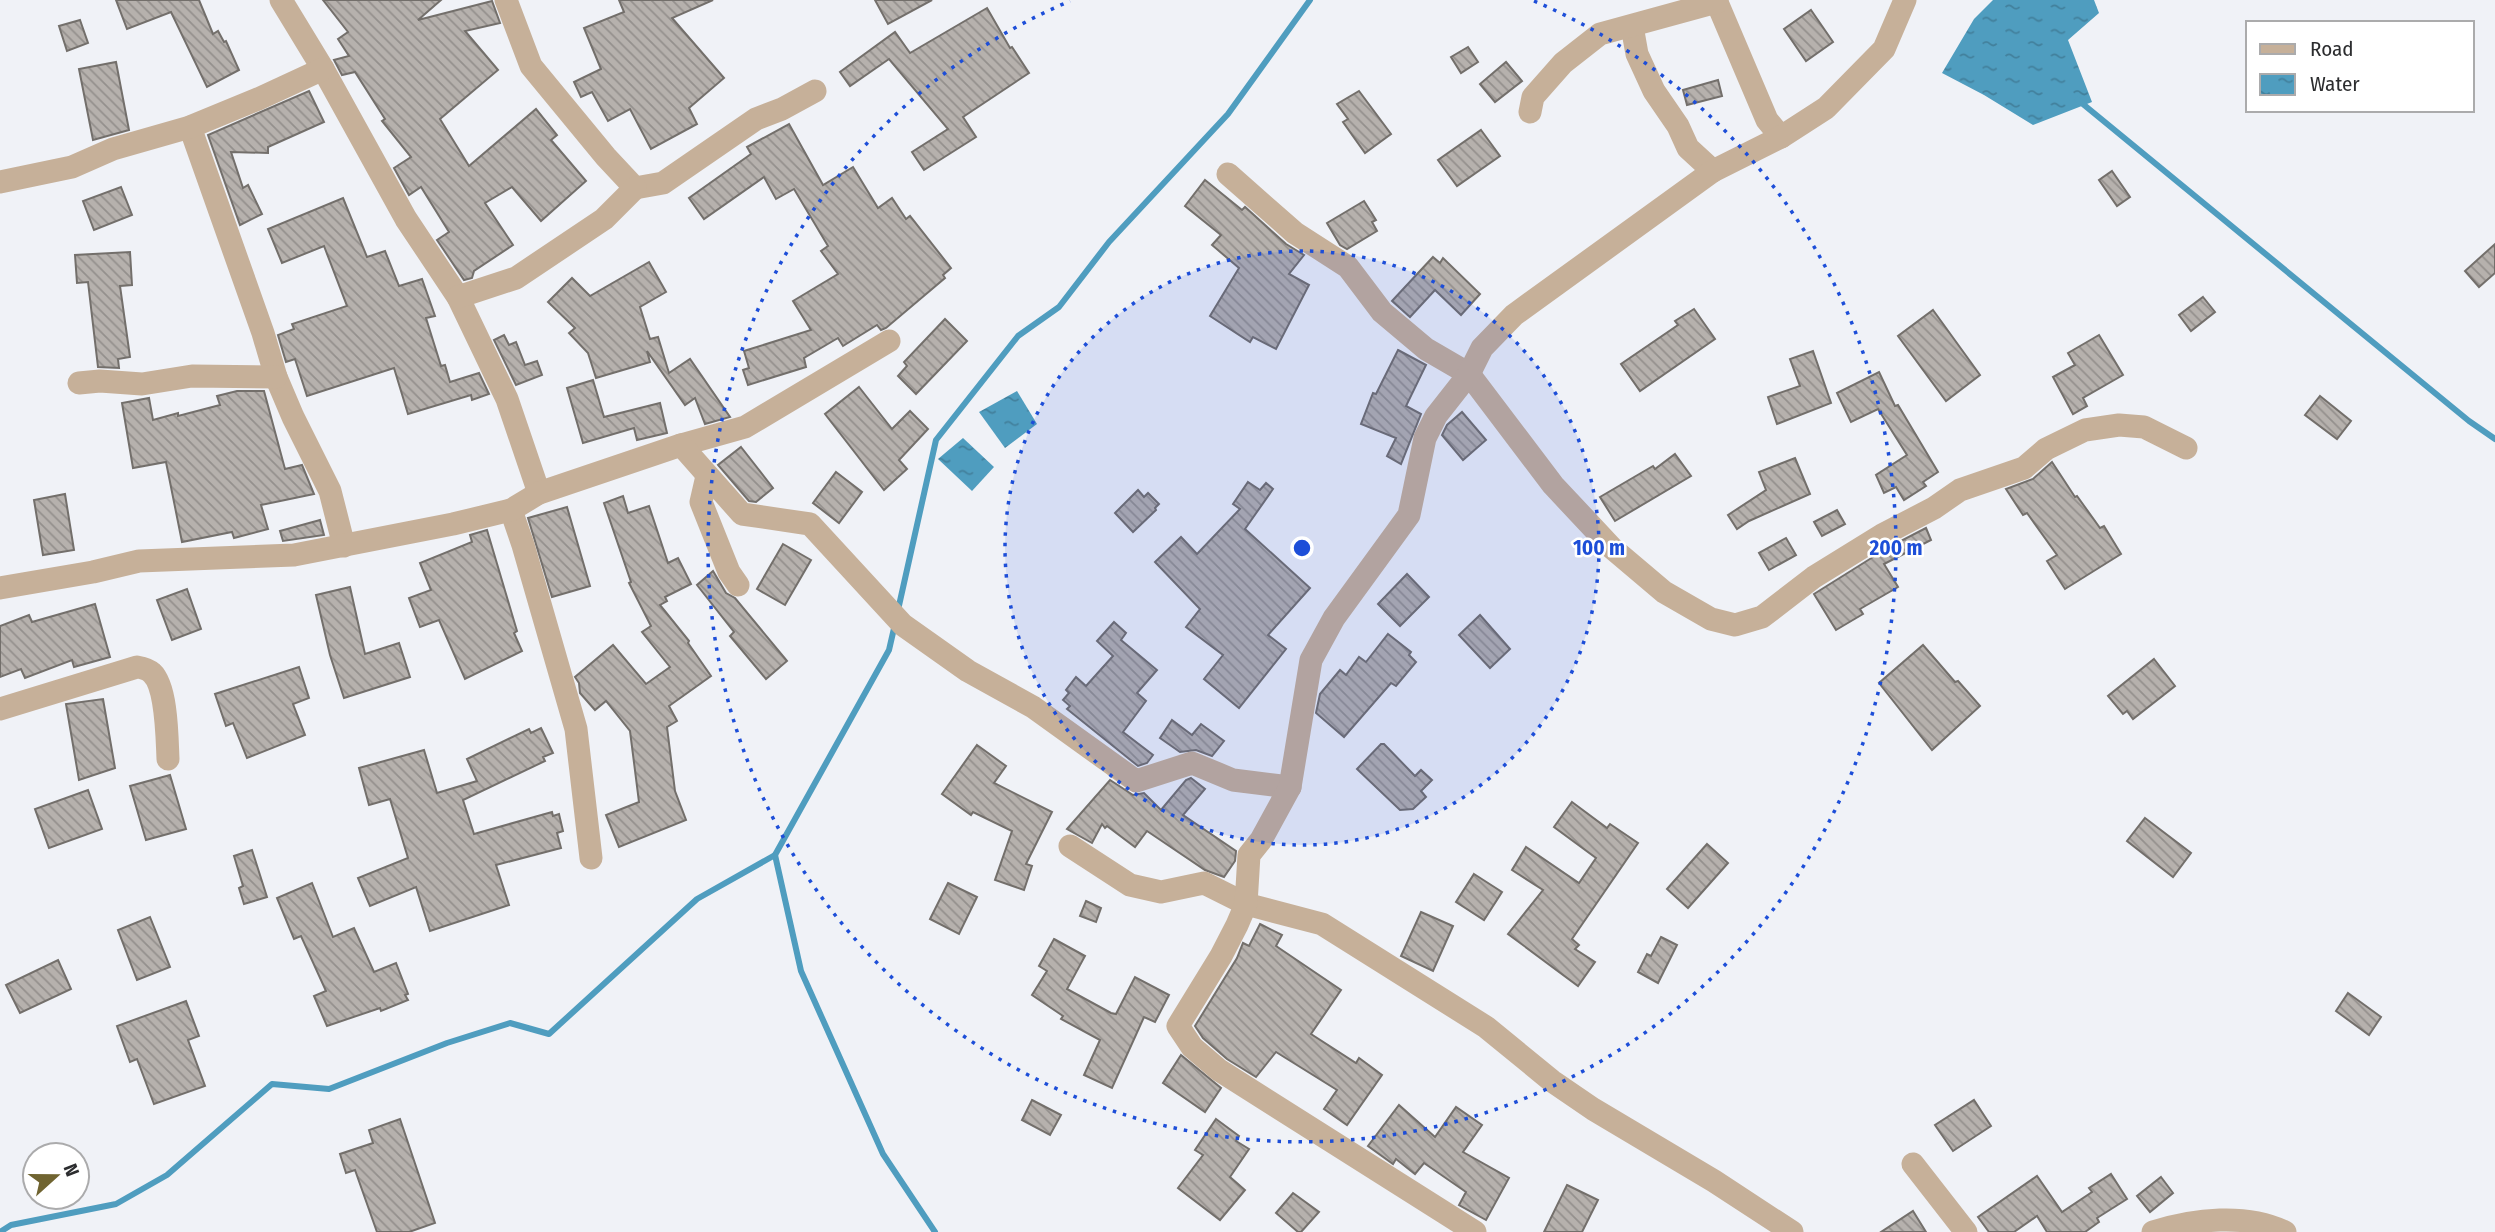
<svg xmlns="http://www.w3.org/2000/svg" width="2495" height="1232" viewBox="0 0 2495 1232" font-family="'Fira Sans Condensed',sans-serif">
<defs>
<pattern id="water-ripples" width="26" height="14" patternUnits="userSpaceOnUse" patternTransform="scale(1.75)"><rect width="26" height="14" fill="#4f9dbf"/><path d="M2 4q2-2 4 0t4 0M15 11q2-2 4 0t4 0" fill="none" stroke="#42809c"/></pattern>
<pattern id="building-back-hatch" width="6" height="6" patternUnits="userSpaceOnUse" patternTransform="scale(1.75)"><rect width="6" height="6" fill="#b6b1ad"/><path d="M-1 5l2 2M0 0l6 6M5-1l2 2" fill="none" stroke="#94908d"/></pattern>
</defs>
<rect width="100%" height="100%" fill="#f0f2f7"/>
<g fill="url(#water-ripples)">
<polygon points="1993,0 2094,0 2099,13 2068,40 2092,102 2033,125 1984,95 1942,73 1974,19"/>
<polygon points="1017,391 1037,424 1005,448 979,412"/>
<polygon points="963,438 994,467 972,491 938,459"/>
</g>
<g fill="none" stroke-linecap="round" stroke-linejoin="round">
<g stroke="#4f9dbf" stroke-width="6">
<polyline points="2078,100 2469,421 2495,439"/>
<polyline points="898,610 936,440 1018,336 1059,307 1109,242 1228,114 1310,0"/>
<polyline points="775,855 801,971 883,1154 935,1232"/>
<polyline points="0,1232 11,1225 116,1204 167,1175 272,1084 329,1089 447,1043 510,1023 549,1034 697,899 775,855 889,650 895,624"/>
</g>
</g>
<g fill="url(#building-back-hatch)" stroke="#736f6b" stroke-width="2">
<polygon points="116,0 199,0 213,34 218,31 224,42 226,41 239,70 207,87 171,12 127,29"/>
<polygon points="323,0 441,0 418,20 492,1 500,23 465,31 498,70 440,119 469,166 536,109 557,135 551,140 586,181 541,221 512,187 485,203 513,245 474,271 472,278 464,280 437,240 449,232 421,187 409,195 394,168 411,157 382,121 385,119 355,72 342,75 334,60 349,56 338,39 348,32"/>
<polygon points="619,0 713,0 672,18 724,78 689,108 697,124 651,149 630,109 608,121 592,92 581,97 574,82 601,69 584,28 624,12"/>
<polygon points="875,0 932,0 888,24"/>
<polygon points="987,8 1010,48 1012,47 1029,73 963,117 976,137 924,170 912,152 948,129 889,59 850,86 840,72 895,32 910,53"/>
<polygon points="1811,10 1833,42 1806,61 1784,29"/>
<polygon points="80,20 88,43 67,51 59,26"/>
<polygon points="1468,47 1478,62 1461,73 1451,57"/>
<polygon points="116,62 129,130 93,140 79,69"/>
<polygon points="1506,62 1522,81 1495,102 1480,84"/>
<polygon points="1718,80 1722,96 1687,105 1683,90"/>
<polygon points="309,91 324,122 268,147 268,153 231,152 243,188 248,185 262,214 240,225 208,135"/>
<polygon points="1359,91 1391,134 1365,153 1343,122 1348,119 1337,104"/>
<polygon points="789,124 823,185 853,167 878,208 892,198 906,219 910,216 951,268 943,275 945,278 886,328 881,330 877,325 843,346 838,338 804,358 806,367 748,385 743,370 749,368 744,351 811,330 793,301 838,274 821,251 828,246 794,189 776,199 764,177 704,219 689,198 751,154 747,147"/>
<polygon points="1481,130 1500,156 1457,186 1438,160"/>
<polygon points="2112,171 2130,197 2117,206 2099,180"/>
<polygon points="1205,180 1242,210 1245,207 1286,244 1304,255 1289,274 1309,285 1276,349 1253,337 1250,342 1210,316 1239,268 1212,245 1221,235 1185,206"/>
<polygon points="121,187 132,215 94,230 83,201"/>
<polygon points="343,198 367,257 385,251 399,286 422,279 435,316 426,318 441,366 445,365 450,382 479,373 489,394 472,400 471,395 408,414 394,368 307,396 295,359 286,362 278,335 294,329 292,324 347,306 324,246 282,263 268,229"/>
<polygon points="1364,201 1376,220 1372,222 1377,231 1347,249 1340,245 1327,223"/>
<polygon points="2495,244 2495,273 2479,287 2465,271"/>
<polygon points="130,252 132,285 120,286 130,357 118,359 119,368 98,367 88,282 77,283 75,255"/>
<polygon points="1433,257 1440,263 1443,258 1480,294 1461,315 1435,290 1410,317 1392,301"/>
<polygon points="649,262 666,292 640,307 650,339 658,337 669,373 690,359 730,417 705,424 695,398 685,405 647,351 650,362 596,378 588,353 569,333 575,328 548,302 572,278 590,296"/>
<polygon points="2203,297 2215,312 2191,331 2179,315"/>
<polygon points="1694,309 1715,339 1640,391 1621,364 1678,325 1675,321"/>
<polygon points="1933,310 1980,375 1946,401 1898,336"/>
<polygon points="945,319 967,341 916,394 898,376 907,366 904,362"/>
<polygon points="504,335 509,345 516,342 525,365 537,361 542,375 516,385 494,340"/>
<polygon points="2099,335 2123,375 2083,398 2087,406 2073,414 2053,377 2075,365 2068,353"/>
<polygon points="1398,350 1426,365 1406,406 1421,414 1401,464 1387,456 1396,438 1361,424 1373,393 1376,394"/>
<polygon points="1813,351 1831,403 1777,424 1768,397 1800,386 1790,359"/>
<polygon points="1879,372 1895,406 1898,405 1938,472 1923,482 1926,486 1904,500 1896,487 1884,493 1876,475 1907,455 1878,409 1851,422 1837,393"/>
<polygon points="593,380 604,417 660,403 667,433 637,440 634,428 583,443 567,388"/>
<polygon points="859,387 892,429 910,411 928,429 899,460 907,469 884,490 825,414"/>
<polygon points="237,391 264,391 285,469 302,465 314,494 261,505 268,529 234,538 232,532 182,542 166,462 133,468 122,403 149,398 153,420 178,413 178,416 220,405 217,396"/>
<polygon points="2320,396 2351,421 2337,439 2305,415"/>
<polygon points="1462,412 1486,440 1463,460 1442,435 1447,425"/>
<polygon points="741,447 773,488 756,502 749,501 718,465"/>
<polygon points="1675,454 1691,476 1615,521 1600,497 1653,466 1655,469"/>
<polygon points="1795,458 1810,494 1749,521 1737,529 1728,515 1766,490 1759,472"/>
<polygon points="2052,462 2075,497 2077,496 2100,528 2104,526 2121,554 2065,589 2047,561 2057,555 2027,513 2023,515 2006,489 2033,479"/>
<polygon points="836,472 862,492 839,523 813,503"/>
<polygon points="1248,482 1260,490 1266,483 1273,489 1245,529 1310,588 1268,635 1286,649 1239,708 1204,679 1223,655 1186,627 1200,609 1155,562 1181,537 1197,554 1240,509 1233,504"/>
<polygon points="1138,490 1144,497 1148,493 1159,504 1155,508 1156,510 1133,532 1115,513"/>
<polygon points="65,494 74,550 43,555 34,500"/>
<polygon points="623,496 628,513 649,506 668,563 678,558 691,584 665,597 667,601 660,605 689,641 688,643 711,676 669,706 677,721 667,727 675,791 686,820 619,847 606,815 639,802 630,731 606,701 595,710 580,693 579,683 575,677 613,645 646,684 670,667 642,632 651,626 629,583 631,582 604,503"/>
<polygon points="567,507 590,586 552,597 528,518"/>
<polygon points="1837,510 1845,524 1822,536 1814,522"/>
<polygon points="320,520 324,535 283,541 280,531"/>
<polygon points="1926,528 1931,540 1884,564 1898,587 1860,609 1863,614 1836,630 1814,594 1889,547"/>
<polygon points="487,530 517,631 514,633 522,651 465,679 439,620 420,627 409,598 431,590 420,563 472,542 470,535"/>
<polygon points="1786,538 1796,555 1769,570 1759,553"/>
<polygon points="783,544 811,560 785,605 757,589"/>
<polygon points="713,571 726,593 735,598 787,661 766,679 730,636 734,632 697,585"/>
<polygon points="1407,574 1429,597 1400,626 1378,604"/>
<polygon points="350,587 365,654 399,643 410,677 344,698 330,655 316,595"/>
<polygon points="187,589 201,629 172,640 157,600"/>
<polygon points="95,604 110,657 74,667 72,660 25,678 21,669 0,677 0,626 29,615 32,622"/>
<polygon points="1480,615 1510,649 1490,668 1459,635"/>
<polygon points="1114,622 1126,633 1121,640 1157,670 1137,693 1146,701 1123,732 1153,755 1147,763 1138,766 1067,709 1070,706 1063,700 1069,693 1066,690 1076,677 1086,686 1113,656 1097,641"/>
<polygon points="1388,634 1411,652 1409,655 1416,662 1396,686 1391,683 1344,737 1316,713 1320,694 1340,670 1346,675 1359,657 1366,662"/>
<polygon points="1923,645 1955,682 1958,681 1980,706 1932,750 1879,683"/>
<polygon points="2154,659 2175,686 2133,719 2127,711 2123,714 2108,696"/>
<polygon points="299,667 309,698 293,704 305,735 247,758 233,723 226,726 215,694"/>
<polygon points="103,699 115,768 79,780 66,704"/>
<polygon points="1172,720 1192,735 1201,724 1224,741 1212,756 1196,750 1180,752 1160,738"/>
<polygon points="541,728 553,753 543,757 545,761 463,800 474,834 552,812 553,816 559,814 563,831 557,833 561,848 496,865 509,905 430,931 416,887 370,906 358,878 408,858 390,799 369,805 359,768 424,750 437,793 477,781 467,759 529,729 531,733"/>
<polygon points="1381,744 1384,744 1415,776 1421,770 1432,780 1421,791 1426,797 1413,809 1400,810 1357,769"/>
<polygon points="977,745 1006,766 994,783 1052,812 1026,864 1032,866 1024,890 995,880 1012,831 973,812 971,815 942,794"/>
<polygon points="170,775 186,829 146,840 130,786"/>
<polygon points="1191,778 1205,789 1183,815 1236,851 1235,861 1224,877 1205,870 1147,831 1135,847 1107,826 1105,828 1102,824 1092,843 1067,829 1110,780 1133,795 1144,793 1161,810 1186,780"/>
<polygon points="88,790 102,829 49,848 35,809"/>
<polygon points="1572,802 1607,828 1610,824 1638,843 1572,939 1579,945 1575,949 1595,962 1578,986 1508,934 1543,890 1512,870 1526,847 1579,883 1596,858 1554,827"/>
<polygon points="2145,818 2191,853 2173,877 2127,841"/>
<polygon points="1707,844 1728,863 1688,908 1667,889"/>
<polygon points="252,850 267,897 244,904 239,888 243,886 234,856"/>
<polygon points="1474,874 1502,892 1484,920 1456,902"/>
<polygon points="312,883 333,937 354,928 374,972 396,963 408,994 405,995 408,1000 381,1011 380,1008 327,1026 314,996 326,991 301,936 294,939 277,898"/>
<polygon points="948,883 977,897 959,934 930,919"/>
<polygon points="1086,901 1101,908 1096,922 1080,916"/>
<polygon points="1421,912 1453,926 1433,971 1401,956"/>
<polygon points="150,917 170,967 137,980 118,930"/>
<polygon points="1260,924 1282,935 1276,946 1341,990 1311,1034 1356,1063 1359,1058 1382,1075 1347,1125 1324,1109 1337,1090 1276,1052 1256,1077 1227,1059 1203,1038 1195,1026 1237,958 1243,943 1249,946"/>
<polygon points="1661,937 1677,945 1658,983 1638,972 1647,954 1651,956"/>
<polygon points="1054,939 1085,956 1067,989 1111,1013 1116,1014 1135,977 1169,995 1155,1022 1144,1017 1112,1088 1084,1075 1100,1040 1061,1019 1063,1016 1032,995 1047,971 1039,966"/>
<polygon points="58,960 71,989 20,1013 6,985"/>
<polygon points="2348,993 2381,1017 2369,1035 2336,1011"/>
<polygon points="186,1001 199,1036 188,1040 205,1086 154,1104 137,1059 130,1062 117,1026"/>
<polygon points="1181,1055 1221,1088 1205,1112 1163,1083"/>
<polygon points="1032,1100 1061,1115 1050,1135 1022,1120"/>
<polygon points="1974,1100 1991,1126 1953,1151 1935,1125"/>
<polygon points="1399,1105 1435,1137 1456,1107 1482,1125 1463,1152 1509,1178 1486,1220 1459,1205 1466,1192 1424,1163 1415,1174 1396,1159 1393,1164 1368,1146"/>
<polygon points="400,1119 435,1223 409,1232 377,1232 355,1170 346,1173 340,1154 373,1143 369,1130"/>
<polygon points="1216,1119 1239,1136 1236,1141 1249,1149 1230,1177 1245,1190 1220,1220 1178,1188 1203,1155 1195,1150"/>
<polygon points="2111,1174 2127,1199 2097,1218 2099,1222 2085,1232 2047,1232 2037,1216 2014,1232 1989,1232 1978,1217 2037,1176 2062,1212 2092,1192 2089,1188"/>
<polygon points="2161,1177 2173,1193 2150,1212 2137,1196"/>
<polygon points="1567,1185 1598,1200 1582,1232 1544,1232"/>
<polygon points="1293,1193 1319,1212 1301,1232 1298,1232 1276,1213"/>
<polygon points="1913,1211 1926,1232 1881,1232"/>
</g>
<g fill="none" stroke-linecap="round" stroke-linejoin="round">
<g stroke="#c6b099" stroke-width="23">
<polyline points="281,0 323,69 406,219 458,297 507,399 539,493"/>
<polyline points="506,0 531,66 606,157 635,188 663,183 756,119 782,109 815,91"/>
<polyline points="1716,0 1767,120 1781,137"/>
<polyline points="1632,26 1637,54 1654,91 1678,126 1688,148 1713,171"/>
<polyline points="1530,112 1533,97 1563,63 1600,34 1717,2"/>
<polyline points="190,127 263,333 276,377 293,417 330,491 344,546"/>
<polyline points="1228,174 1295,233 1348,267 1382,312 1426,349 1469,374 1553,485 1612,548 1664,592 1711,619 1735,625 1762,617 1814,577 1882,535 1934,508 1960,490 2024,468 2046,449 2085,430 2119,425 2144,427 2186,448"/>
<polyline points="0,182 72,167 113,149 190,127 258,99 323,69"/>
<polyline points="458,297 516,278 604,219 635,188"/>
<polyline points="79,383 100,381 142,384 192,376 276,377"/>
<polyline points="681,445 745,427 889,341"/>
<polyline points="707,476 701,502 729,572 738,585"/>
<polyline points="511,510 523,545 576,729 591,858"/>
<polyline points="0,588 93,572 139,561 294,555 453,524 511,510 539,493 681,445 742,514 810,524 903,625 968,671 1033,707 1136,781 1192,763 1233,780 1290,787"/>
<path d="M0 709 137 667C143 668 148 669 152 673 167 687 167 738 168 759"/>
<polyline points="1070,846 1130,885 1161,892 1204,883 1246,904 1322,924 1486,1027 1552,1081 1593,1109 1714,1181 1792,1232"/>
<polyline points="1913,1164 1966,1232"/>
<polyline points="1475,1232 1219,1070 1192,1047 1178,1026 1221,956 1237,925 1246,904 1249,855 1261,840 1290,787 1311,660 1334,618 1409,515 1425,438 1436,416 1469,374 1482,348 1514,315 1713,171 1781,137 1826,108 1884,49 1905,0"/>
<path d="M2153 1232C2194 1219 2246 1213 2285 1232"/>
</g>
</g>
<circle cx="1302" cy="548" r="297" fill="#1d4ed8" fill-opacity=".12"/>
<g fill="none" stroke="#1d4ed8" stroke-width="3.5" stroke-dasharray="3.5 7">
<circle cx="1302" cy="548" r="297"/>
<path d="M1534 1A594 594 0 1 1 1070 1"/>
</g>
<circle cx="1302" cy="548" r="10" fill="#1d4ed8" stroke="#fff" stroke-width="3.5"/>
<g font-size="21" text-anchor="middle" font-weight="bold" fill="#1d4ed8" stroke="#fff" stroke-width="5" stroke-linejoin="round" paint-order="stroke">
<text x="1599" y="555">100 m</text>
<text x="1896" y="555">200 m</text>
</g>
<rect x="2246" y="21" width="228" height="91" fill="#ffffff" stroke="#ababac" stroke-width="2"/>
<rect x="2260" y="44" width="35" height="10" fill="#c6b099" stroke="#ababac" stroke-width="2"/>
<text x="2310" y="56" font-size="21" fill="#2c2d2f">Road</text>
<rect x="2260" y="74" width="35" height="21" fill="url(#water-ripples)" stroke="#ababac" stroke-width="2"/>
<text x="2310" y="91" font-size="21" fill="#2c2d2f">Water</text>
<g transform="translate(56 1176) rotate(69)"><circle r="33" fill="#ffffff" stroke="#ababac" stroke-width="2"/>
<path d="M0-5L12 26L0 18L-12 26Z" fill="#706431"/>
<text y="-10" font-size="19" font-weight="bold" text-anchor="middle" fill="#2c2d2f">N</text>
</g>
</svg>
